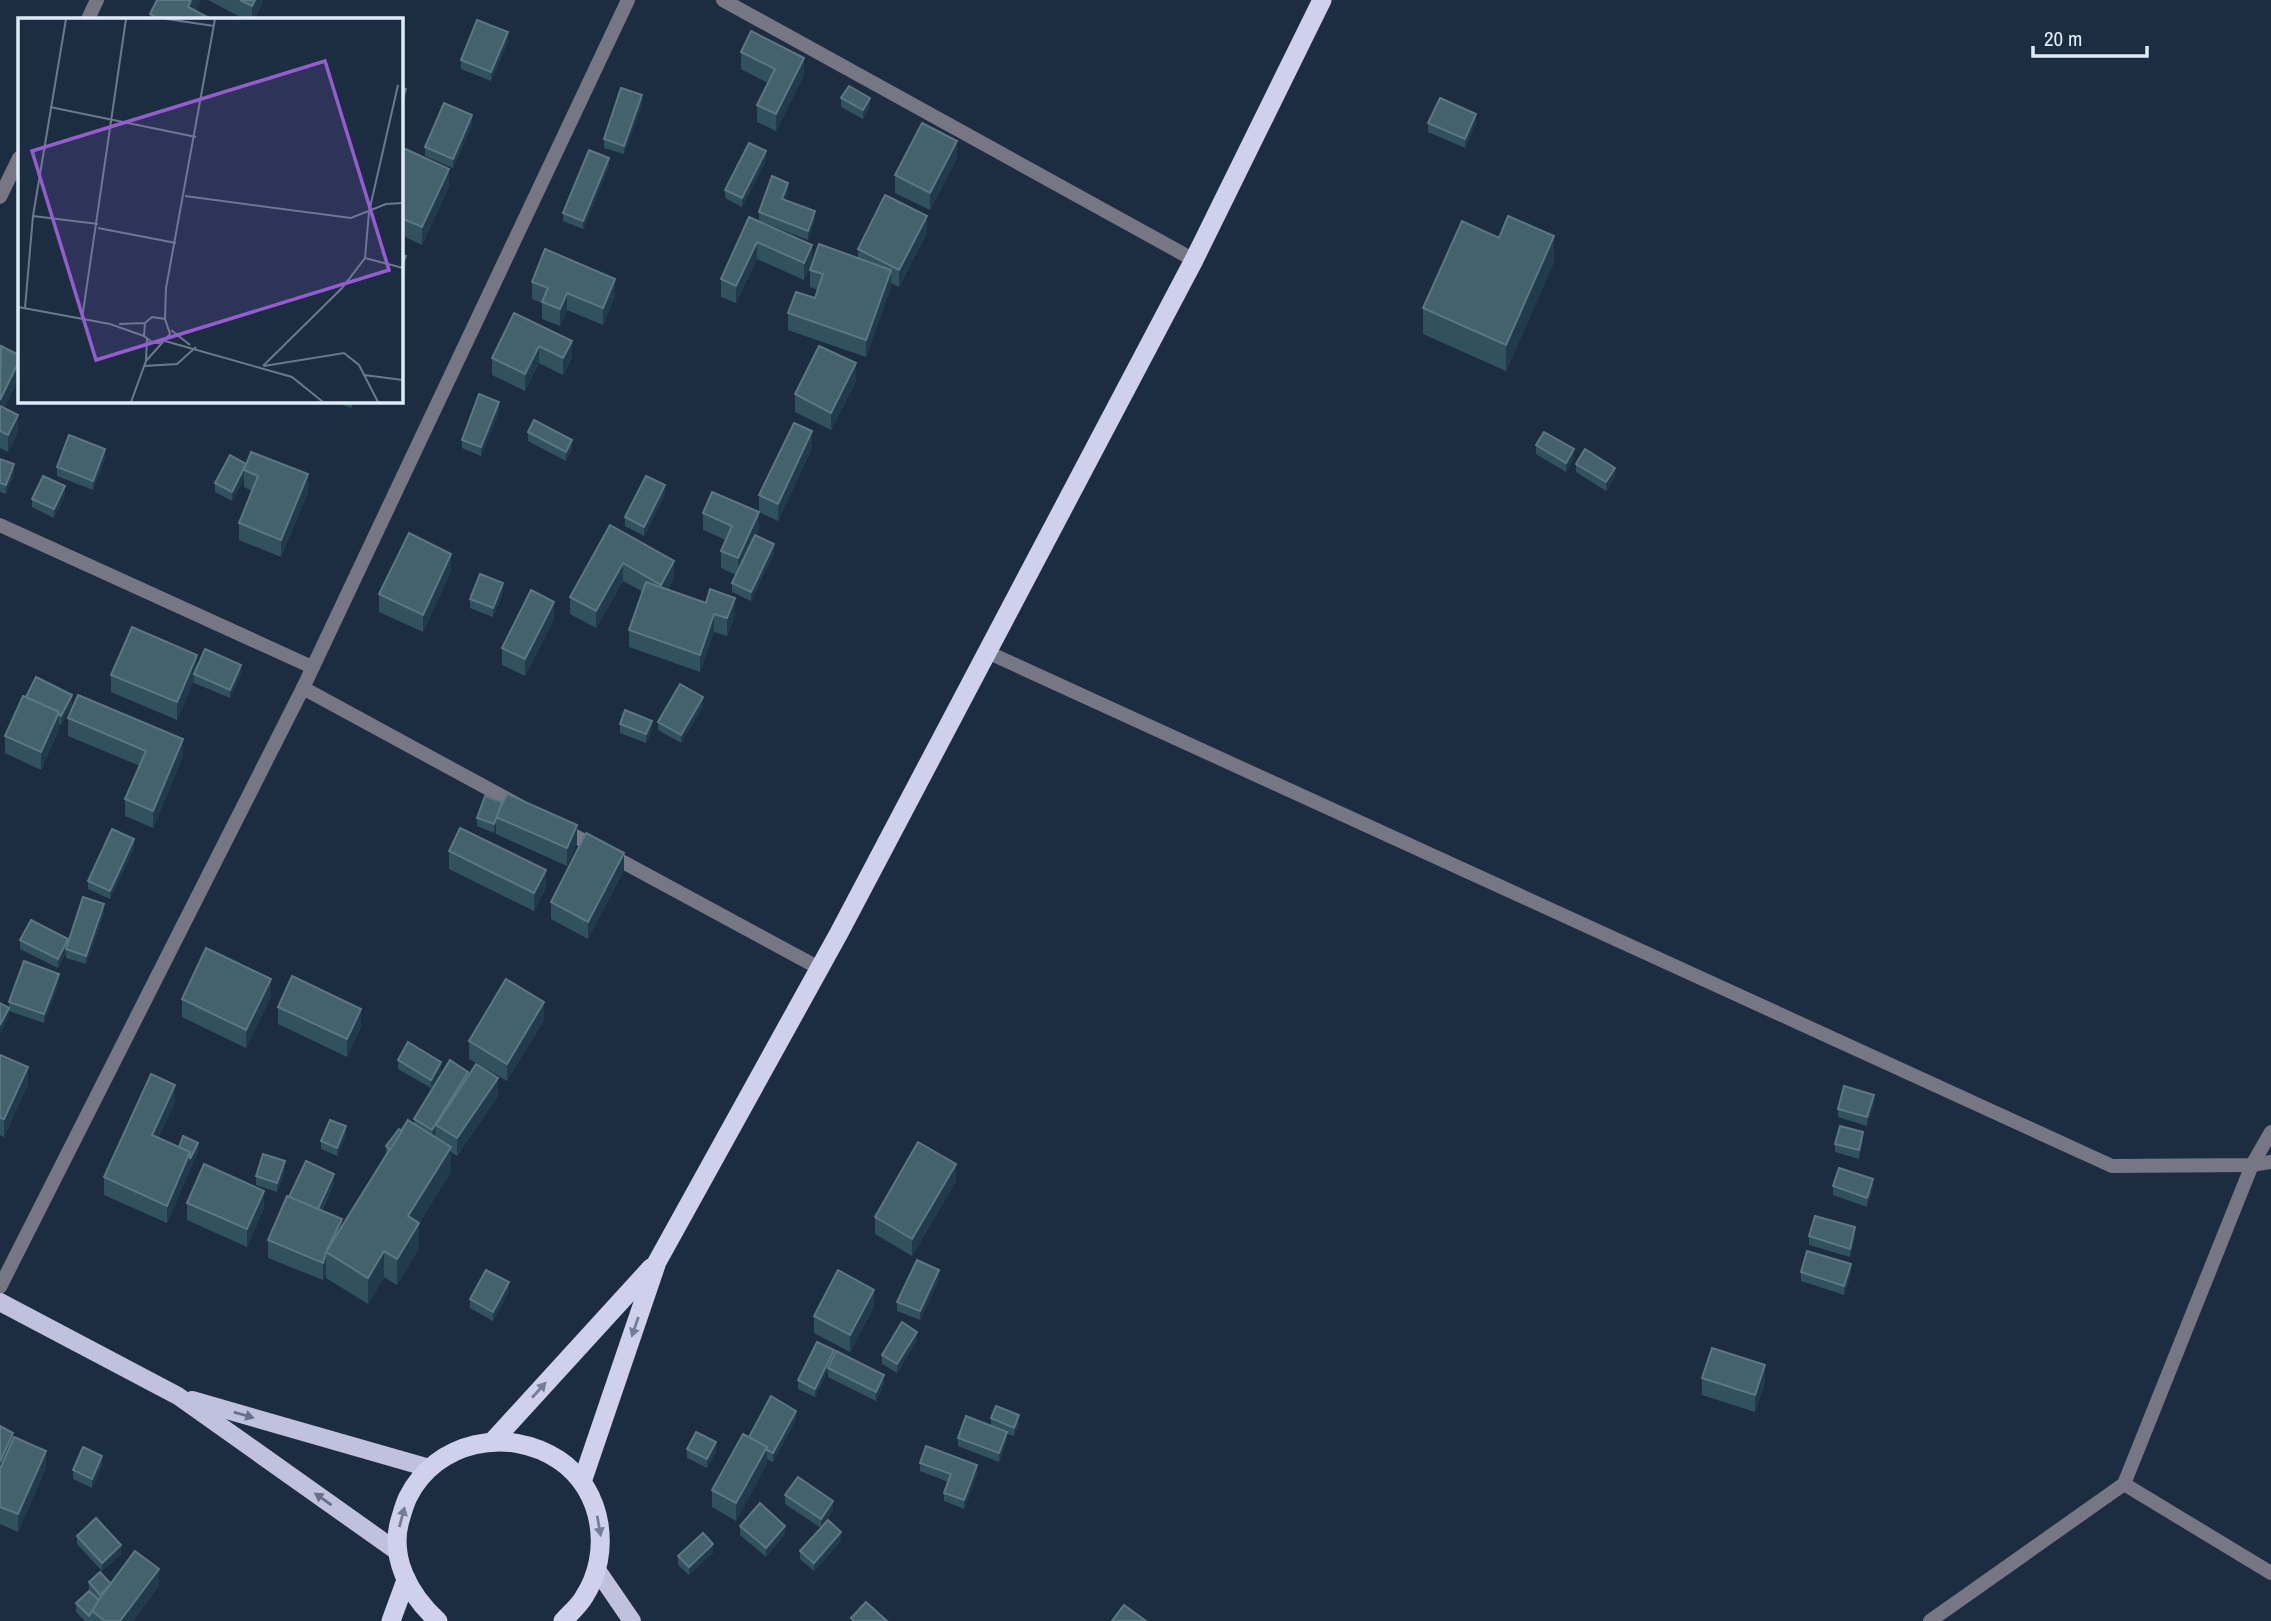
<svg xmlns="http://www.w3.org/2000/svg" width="2271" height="1621" viewBox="0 0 2271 1621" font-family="'Archivo Narrow',sans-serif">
<rect width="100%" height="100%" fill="#1c2d42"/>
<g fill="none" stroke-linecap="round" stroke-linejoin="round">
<g stroke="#767684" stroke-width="14">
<polyline points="723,0 1194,260"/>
<polyline points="88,19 97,0"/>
<polyline points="0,197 19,158"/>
<polyline points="0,525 312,667"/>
<polyline points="987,652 2112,1166 2252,1165 2271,1162"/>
<polyline points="303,688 520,806"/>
<polyline points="562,829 819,968"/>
<polyline points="0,1287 303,688 628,0"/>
<polyline points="2124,1484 2271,1573"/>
<polyline points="1930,1621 2124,1484 2252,1165 2271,1132"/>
</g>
<g stroke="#c0c1dd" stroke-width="18">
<polyline points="0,1302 178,1396 398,1552"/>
<polyline points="192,1400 429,1468"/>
<polyline points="597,1570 632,1621"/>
</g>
<g stroke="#cfd0ec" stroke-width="19">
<polyline points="493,1441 651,1268"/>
<polyline points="582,1482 657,1262 839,933 1194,260 1322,0"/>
<polyline points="391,1621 406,1580"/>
<path d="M438 1621C409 1595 388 1556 401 1517 403 1510 405 1503 408 1497 436 1441 508 1426 559 1460 604 1490 612 1554 584 1597 579 1606 569 1614 563 1621"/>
</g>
</g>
<g fill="#31515e">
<polygon points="201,0 195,11 211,19 150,19 150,14"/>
<polygon points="208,0 263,0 263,2 254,19 244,19"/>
<polygon points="508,41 491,81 461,69 461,60"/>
<polygon points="741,52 804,75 776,131 757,122 757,105 768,83 741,69"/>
<polygon points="841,98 870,106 863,119 841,107"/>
<polygon points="642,104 624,154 604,148 604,139"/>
<polygon points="1428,123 1476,123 1465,148 1428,132"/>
<polygon points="472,124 453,168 425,156 425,147"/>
<polygon points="401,147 449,186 422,245 401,235"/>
<polygon points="957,158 930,210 895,193 895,175"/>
<polygon points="766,160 742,207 725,198 725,190"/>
<polygon points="609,166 583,229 563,221 563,213"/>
<polygon points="788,192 785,200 815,220 808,240 759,221 759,212"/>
<polygon points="749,217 812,262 858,257 858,249 927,233 899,287 891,283 891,287 866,357 788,330 788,313 815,298 818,290 810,287 810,270 811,264 804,280 757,259 736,303 721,297 721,279"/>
<polygon points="1554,262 1506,371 1423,334 1423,308"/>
<polygon points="532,282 615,296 603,325 567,310 560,326 542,319 542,303 532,299"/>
<polygon points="514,313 572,358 563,375 539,363 525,391 492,375 492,358"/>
<polygon points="0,348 19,378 4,408 18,432 8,452 0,448"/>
<polygon points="856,381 831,430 795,412 795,394"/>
<polygon points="332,401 354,401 351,408"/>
<polygon points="499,411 481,456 462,448 462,440"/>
<polygon points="528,432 572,449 566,461 528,441"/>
<polygon points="1536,445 1574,458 1566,472 1536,454"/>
<polygon points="812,448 778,521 759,512 759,495"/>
<polygon points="105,458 93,490 57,476 57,467"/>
<polygon points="0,459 14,473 6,494 0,492"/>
<polygon points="246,464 308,492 281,557 239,540 239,523 252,491 244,487 244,479 232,501 215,492 215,483"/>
<polygon points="1576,464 1615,476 1606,491 1576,472"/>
<polygon points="665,494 644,536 625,526 625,517"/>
<polygon points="65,495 54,518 32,507 32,499"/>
<polygon points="703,513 759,529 756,536 774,553 751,601 732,592 732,583 736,575 721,568 721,551 726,540 703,530"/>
<polygon points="610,525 674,578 668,590 735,615 727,636 714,632 700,672 629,647 629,630 643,592 623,581 596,628 570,614 570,597"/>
<polygon points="451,571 423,632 379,612 379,594"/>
<polygon points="503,592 493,617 470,608 470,599"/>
<polygon points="554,619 525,676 502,665 502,648"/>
<polygon points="197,666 241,673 230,698 194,683 194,680 177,720 111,692 111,675"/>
<polygon points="26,697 72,704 61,725 59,724 59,729 41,770 5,753 5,736"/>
<polygon points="703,706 681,743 658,730 658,722"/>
<polygon points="68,718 183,756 153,828 125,816 125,799 140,766 68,736"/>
<polygon points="620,724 652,730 646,743 620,733"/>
<polygon points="502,802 577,843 567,866 496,834 496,827 494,833 477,826 477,818"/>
<polygon points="134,848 110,899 88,889 88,881"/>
<polygon points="449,851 546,887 534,911 449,869"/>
<polygon points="624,870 588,939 551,919 551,902"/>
<polygon points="104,913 86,964 66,958 66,952 58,968 20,949 20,940 68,942"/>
<polygon points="59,982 44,1023 9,1011 9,1002"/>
<polygon points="271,996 246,1048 182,1017 182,999"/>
<polygon points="278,1007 361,1026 347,1057 278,1024"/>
<polygon points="544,1020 507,1081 469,1059 469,1041"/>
<polygon points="0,1055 28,1084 4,1137 0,1135"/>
<polygon points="398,1060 441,1070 431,1088 398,1069"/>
<polygon points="468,1076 498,1096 457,1156 451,1152 451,1172 419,1223 419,1248 397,1285 384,1277 368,1304 326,1278 326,1272 323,1280 268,1258 268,1240 289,1197 334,1183 322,1211 342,1228 386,1155 386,1146 402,1131 414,1124 414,1119"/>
<polygon points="175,1102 158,1138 179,1147 198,1151 167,1223 104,1195 104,1177"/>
<polygon points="1874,1104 1867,1126 1838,1117 1838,1109"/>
<polygon points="346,1135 337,1156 321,1149 321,1141"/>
<polygon points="1863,1140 1859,1159 1835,1152 1835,1144"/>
<polygon points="285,1170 277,1192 256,1185 256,1176"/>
<polygon points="956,1181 912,1256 875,1234 875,1217"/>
<polygon points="1833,1186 1873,1188 1867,1207 1833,1195"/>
<polygon points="187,1203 264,1208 247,1247 187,1220"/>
<polygon points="1809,1236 1855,1236 1850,1257 1809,1245"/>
<polygon points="1801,1272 1851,1273 1844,1295 1801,1281"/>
<polygon points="939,1279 920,1320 897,1311 897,1302"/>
<polygon points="509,1291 493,1321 470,1308 470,1299"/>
<polygon points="874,1307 850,1352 814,1333 814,1316"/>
<polygon points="917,1340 897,1373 882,1364 882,1355"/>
<polygon points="834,1356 884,1384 876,1401 828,1377 828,1371 815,1397 798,1389 798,1380"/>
<polygon points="1702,1378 1765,1382 1755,1412 1702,1395"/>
<polygon points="991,1418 1019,1424 1014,1436 1007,1434 1007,1440 999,1462 958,1446 958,1438 991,1425"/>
<polygon points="796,1419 773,1462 767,1459 767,1464 736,1521 712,1507 712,1490 749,1437"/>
<polygon points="0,1426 46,1468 18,1532 0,1524"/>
<polygon points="687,1449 716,1451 707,1468 687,1458"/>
<polygon points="920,1463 977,1474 964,1509 944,1501 944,1493 948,1482 920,1471"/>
<polygon points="102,1465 92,1488 73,1479 73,1470"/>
<polygon points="785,1495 833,1510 822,1527 841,1541 814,1571 800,1559 800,1551 821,1528 785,1504"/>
<polygon points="740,1526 785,1534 766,1557 740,1535"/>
<polygon points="77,1536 121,1554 102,1571 77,1544"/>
<polygon points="713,1553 689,1575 678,1565 678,1556"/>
<polygon points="89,1582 111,1584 159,1586 133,1621 85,1621 76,1612 76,1603 89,1591"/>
</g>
<g fill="#213b4c">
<polygon points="191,0 201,0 190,19 188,7"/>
<polygon points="255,0 263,0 263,2 254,19 252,19 252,6"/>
<polygon points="508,32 508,41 491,81 491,72"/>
<polygon points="804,58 804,75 776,131 776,114"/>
<polygon points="406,89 406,98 401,111 401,102"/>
<polygon points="642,95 642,104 624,154 624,146"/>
<polygon points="870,98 870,106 863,119 863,110"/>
<polygon points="1476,114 1476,123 1465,148 1465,139"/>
<polygon points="472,115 472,124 453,168 453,159"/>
<polygon points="957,141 957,158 930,210 930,193"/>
<polygon points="766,151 766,160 742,207 742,198"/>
<polygon points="609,158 609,166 583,229 583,221"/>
<polygon points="449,169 449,186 422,245 422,227"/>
<polygon points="788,183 788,192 782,207 782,199"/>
<polygon points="815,211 815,220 808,240 808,231"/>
<polygon points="927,216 927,233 899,287 899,270"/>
<polygon points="1554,236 1554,262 1506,371 1506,345"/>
<polygon points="757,242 757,259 736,303 736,286"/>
<polygon points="812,245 812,263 804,280 804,263"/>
<polygon points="406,256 406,273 401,286 401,268"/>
<polygon points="891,270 891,287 866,357 866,340"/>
<polygon points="615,279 615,296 603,325 603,308"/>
<polygon points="567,293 567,310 560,326 560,309"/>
<polygon points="572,341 572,358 563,375 563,358"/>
<polygon points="539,346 539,363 525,391 525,374"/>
<polygon points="19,361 19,378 0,417 0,400"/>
<polygon points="856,363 856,381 831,430 831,413"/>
<polygon points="499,402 499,411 481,456 481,447"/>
<polygon points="18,415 18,432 8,452 8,435"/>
<polygon points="812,431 812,448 778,521 778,504"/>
<polygon points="572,440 572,449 566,461 566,452"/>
<polygon points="105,449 105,458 93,490 93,481"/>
<polygon points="1574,449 1574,458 1566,472 1566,463"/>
<polygon points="14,464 14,473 6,494 6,485"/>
<polygon points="1615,468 1615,476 1606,491 1606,482"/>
<polygon points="244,470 244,479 232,501 232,492"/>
<polygon points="308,474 308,492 281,557 281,540"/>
<polygon points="665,485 665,494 644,536 644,527"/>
<polygon points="65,486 65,495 54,518 54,509"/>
<polygon points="759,512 759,529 738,576 738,558"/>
<polygon points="774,544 774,553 751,601 751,592"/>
<polygon points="451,554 451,571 423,632 423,615"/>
<polygon points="674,561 674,578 661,602 661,585"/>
<polygon points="623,563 623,581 596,628 596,611"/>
<polygon points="503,583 503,592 493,617 493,608"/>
<polygon points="735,598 735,615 727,636 727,618"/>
<polygon points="554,602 554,619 525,676 525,659"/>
<polygon points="714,614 714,632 700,672 700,655"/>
<polygon points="197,655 197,672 194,674 194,680 177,720 177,702"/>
<polygon points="241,665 241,673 230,698 230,690"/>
<polygon points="72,695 72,704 61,725 61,716"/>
<polygon points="703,697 703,706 681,743 681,735"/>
<polygon points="59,712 59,729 41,770 41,752"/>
<polygon points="652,721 652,730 646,743 646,734"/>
<polygon points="183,739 183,756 153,828 153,811"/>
<polygon points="496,818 496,827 494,833 494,824"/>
<polygon points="577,825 577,843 567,866 567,848"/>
<polygon points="134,839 134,848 110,899 110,891"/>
<polygon points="624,853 624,870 588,939 588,922"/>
<polygon points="546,870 546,887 534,911 534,893"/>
<polygon points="104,904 104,913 86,964 86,956"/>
<polygon points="68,939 68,948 66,949 66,952 58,968 58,959"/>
<polygon points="59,974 59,982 44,1023 44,1014"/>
<polygon points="271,979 271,996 246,1048 246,1030"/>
<polygon points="544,1002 544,1020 507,1081 507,1064"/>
<polygon points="9,1008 9,1017 0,1034 0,1025"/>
<polygon points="361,1009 361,1026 347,1057 347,1039"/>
<polygon points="441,1062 441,1070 431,1088 431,1080"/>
<polygon points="28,1067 28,1084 4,1137 4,1119"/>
<polygon points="468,1072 468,1081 436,1125 436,1133 432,1139 432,1130"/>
<polygon points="498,1078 498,1096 457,1156 457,1138"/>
<polygon points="175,1085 175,1102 152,1152 152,1135"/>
<polygon points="1874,1095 1874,1104 1867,1126 1867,1117"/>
<polygon points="346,1126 346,1135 337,1156 337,1148"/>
<polygon points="1863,1132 1863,1140 1859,1159 1859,1150"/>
<polygon points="198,1143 198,1151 167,1223 167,1206 190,1152"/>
<polygon points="451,1147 451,1172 419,1223 419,1248 397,1285 397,1259 408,1216"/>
<polygon points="285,1161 285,1170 277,1192 277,1183"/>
<polygon points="956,1164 956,1181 912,1256 912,1239"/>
<polygon points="334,1174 334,1183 317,1220 317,1211"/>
<polygon points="1873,1179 1873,1188 1867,1207 1867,1198"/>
<polygon points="264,1191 264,1208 247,1247 247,1229"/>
<polygon points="342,1219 342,1236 327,1253"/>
<polygon points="1855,1227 1855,1236 1850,1257 1850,1249"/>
<polygon points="384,1251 384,1277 368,1304 368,1278"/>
<polygon points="326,1255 326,1272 323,1280 323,1263"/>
<polygon points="1851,1264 1851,1273 1844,1295 1844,1286"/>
<polygon points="939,1270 939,1279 920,1320 920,1311"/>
<polygon points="509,1282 509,1291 493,1321 493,1312"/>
<polygon points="874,1290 874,1307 850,1352 850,1335"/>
<polygon points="917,1332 917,1340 897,1373 897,1364"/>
<polygon points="834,1350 834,1359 828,1368 828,1371 815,1397 815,1389"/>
<polygon points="1765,1365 1765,1382 1755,1412 1755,1395"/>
<polygon points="884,1375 884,1384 876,1401 876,1392"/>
<polygon points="796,1411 796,1419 773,1462 773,1453"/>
<polygon points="1019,1415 1019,1424 1014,1436 1014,1428"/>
<polygon points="1007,1432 1007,1440 999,1462 999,1453"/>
<polygon points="13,1433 13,1450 0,1479 0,1462"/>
<polygon points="716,1442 716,1451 707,1468 707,1459"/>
<polygon points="767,1447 767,1464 736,1521 736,1503"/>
<polygon points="46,1451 46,1468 18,1532 18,1514"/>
<polygon points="102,1456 102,1465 92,1488 92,1479"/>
<polygon points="977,1465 977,1474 964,1509 964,1500"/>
<polygon points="833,1501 833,1510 821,1528 821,1519"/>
<polygon points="785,1526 785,1534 766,1557 766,1548"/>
<polygon points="841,1532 841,1541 814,1571 814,1563"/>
<polygon points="713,1544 713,1553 689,1575 689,1567"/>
<polygon points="121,1545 121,1554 102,1571 102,1563"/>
<polygon points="159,1569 159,1586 133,1621 120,1621"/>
</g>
<g fill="#44616e" stroke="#5c7784" stroke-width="2">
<polygon points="157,0 191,0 188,7 211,19 160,19 150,14"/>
<polygon points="240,0 255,0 252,6"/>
<polygon points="477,20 508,32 491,72 461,60"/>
<polygon points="751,31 804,58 776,114 757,105 775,69 741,52"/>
<polygon points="849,86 870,98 863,110 841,98"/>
<polygon points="401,87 406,89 401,102"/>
<polygon points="621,88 642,95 624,146 604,139"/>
<polygon points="1440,98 1476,114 1465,139 1428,123"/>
<polygon points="444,103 472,115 453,159 425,147"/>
<polygon points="922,123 957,141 930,193 895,175"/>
<polygon points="749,143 766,151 742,198 725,190"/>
<polygon points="401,147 449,169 422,227 401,218 401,175 402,173 401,172"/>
<polygon points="589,150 609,158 583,221 563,213"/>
<polygon points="772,176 788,183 782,199 815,211 808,231 759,212"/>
<polygon points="885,195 927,216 899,270 858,249"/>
<polygon points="1508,216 1554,236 1506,345 1423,308 1462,221 1499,238"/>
<polygon points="749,217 812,245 804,263 757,242 736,286 721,279"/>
<polygon points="819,244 891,270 866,340 788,313 796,292 815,298 823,274 810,270"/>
<polygon points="545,249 615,279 603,308 567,293 560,309 542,302 548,288 532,282"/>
<polygon points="401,254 406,256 401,268"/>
<polygon points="514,313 572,341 563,358 539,346 525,374 492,358"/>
<polygon points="1,346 19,355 19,361 0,400"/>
<polygon points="819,346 856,363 831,413 795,394"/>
<polygon points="479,394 499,402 481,447 462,440"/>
<polygon points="0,406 18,415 8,435 0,431"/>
<polygon points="534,420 572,440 566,452 528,432"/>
<polygon points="794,423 812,431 778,504 759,495"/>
<polygon points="1544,432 1574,449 1566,463 1536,445"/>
<polygon points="69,435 105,449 93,481 57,467"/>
<polygon points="1585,449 1615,468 1606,482 1576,464"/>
<polygon points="251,452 308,474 281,540 239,523 258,476 244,470"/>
<polygon points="230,455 246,464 232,492 215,483"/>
<polygon points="0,459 14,464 6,485 0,483"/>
<polygon points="43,476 65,486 54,509 32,499"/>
<polygon points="646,476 665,485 644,527 625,517"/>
<polygon points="712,492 759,512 738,558 721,551 732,526 703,513"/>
<polygon points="610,525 674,561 661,585 623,563 596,611 570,597"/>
<polygon points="409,533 451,554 423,615 379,594"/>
<polygon points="755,535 774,544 751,592 732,583"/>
<polygon points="480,574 503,583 493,608 470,599"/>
<polygon points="646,582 706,603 710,589 735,598 727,618 714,614 700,655 629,630"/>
<polygon points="531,590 554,602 525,659 502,648"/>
<polygon points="132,627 197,655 177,702 111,675"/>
<polygon points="205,649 241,665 230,690 194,674"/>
<polygon points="36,677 72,695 61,716 59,715 59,712 26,697"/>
<polygon points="680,684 703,697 681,735 658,722"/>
<polygon points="78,695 183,739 153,811 125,799 146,751 68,718"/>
<polygon points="23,696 59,712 41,752 5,736"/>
<polygon points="625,710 652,721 646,734 620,724"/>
<polygon points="507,794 577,825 567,848 496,817"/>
<polygon points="485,796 502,802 494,824 477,818"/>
<polygon points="460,828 546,870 534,893 449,851"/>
<polygon points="112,829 134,839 110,891 88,881"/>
<polygon points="586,833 624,853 588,922 551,902"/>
<polygon points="83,897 104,904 86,956 66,949"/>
<polygon points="31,920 68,939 58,959 20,940"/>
<polygon points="206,948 271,979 246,1030 182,999"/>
<polygon points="24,961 59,974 44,1014 9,1002"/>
<polygon points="292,976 361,1009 347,1039 278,1007"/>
<polygon points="506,979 544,1002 507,1064 469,1041"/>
<polygon points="0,1003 9,1008 0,1025"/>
<polygon points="408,1042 441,1062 431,1080 398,1060"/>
<polygon points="0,1055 28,1067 4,1119 0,1118"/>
<polygon points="450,1060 468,1072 432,1130 414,1119"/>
<polygon points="476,1064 498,1078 457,1138 436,1125"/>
<polygon points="151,1074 175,1085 152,1135 190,1152 167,1206 104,1177"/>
<polygon points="1844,1086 1874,1095 1867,1117 1838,1109"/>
<polygon points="330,1120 346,1126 337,1148 321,1141"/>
<polygon points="408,1120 451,1147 408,1216 419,1223 397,1259 384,1251 368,1278 326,1252"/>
<polygon points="1840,1126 1863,1132 1859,1150 1835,1144"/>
<polygon points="399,1129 402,1131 390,1150 386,1146"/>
<polygon points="183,1136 198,1143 190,1159 190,1152 179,1147"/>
<polygon points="918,1142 956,1164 912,1239 875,1217"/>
<polygon points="263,1154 285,1161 277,1183 256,1176"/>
<polygon points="306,1161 334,1174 318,1209 289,1197"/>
<polygon points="204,1164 264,1191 247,1229 187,1203"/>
<polygon points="1839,1168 1873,1179 1867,1198 1833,1186"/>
<polygon points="287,1196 342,1219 326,1252 323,1263 268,1240"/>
<polygon points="1815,1216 1855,1227 1850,1249 1809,1236"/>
<polygon points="1807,1251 1851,1264 1844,1286 1801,1272"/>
<polygon points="917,1260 939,1270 920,1311 897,1302"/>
<polygon points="486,1270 509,1282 493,1312 470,1299"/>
<polygon points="838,1270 874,1290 850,1335 814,1316"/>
<polygon points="902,1322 917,1332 897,1364 882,1355"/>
<polygon points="817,1342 834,1350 815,1389 798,1380"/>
<polygon points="1712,1348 1765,1365 1755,1395 1702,1378"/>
<polygon points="836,1351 884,1375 876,1392 828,1368"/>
<polygon points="771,1396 796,1411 773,1453 767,1450 767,1447 749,1437"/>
<polygon points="996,1406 1019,1415 1014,1428 991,1418"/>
<polygon points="966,1416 1007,1432 999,1453 958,1438"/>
<polygon points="0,1426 13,1433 0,1462"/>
<polygon points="696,1432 716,1442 707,1459 687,1449"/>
<polygon points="743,1434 767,1447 736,1503 712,1490"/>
<polygon points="14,1437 46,1451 18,1514 0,1507 0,1469"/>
<polygon points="926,1446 977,1465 964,1500 944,1493 951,1474 920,1463"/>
<polygon points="83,1447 102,1456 92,1479 73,1470"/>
<polygon points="798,1477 833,1501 821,1519 785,1495"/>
<polygon points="760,1503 785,1526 766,1548 740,1526"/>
<polygon points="96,1518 121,1545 102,1563 77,1536"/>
<polygon points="828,1520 841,1532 814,1563 800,1551"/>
<polygon points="703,1533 713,1544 689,1567 678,1556"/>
<polygon points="135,1551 159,1569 120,1621 105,1621 91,1610"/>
<polygon points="100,1572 111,1584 100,1595 89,1582"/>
<polygon points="89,1591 99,1600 89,1616 76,1603"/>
<polygon points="866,1602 887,1621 854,1621 851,1618"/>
<polygon points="1124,1605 1146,1621 1112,1621"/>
</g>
<defs><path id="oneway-solid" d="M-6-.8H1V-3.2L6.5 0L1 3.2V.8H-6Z" transform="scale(1.75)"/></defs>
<g fill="#767e97">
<use href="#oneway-solid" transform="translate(635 1327) rotate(109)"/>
<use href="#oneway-solid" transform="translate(539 1390) rotate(-48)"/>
<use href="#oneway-solid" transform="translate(402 1517) rotate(-75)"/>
<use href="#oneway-solid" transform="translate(599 1526) rotate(80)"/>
</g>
<g fill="#667088">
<use href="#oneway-solid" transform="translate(244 1415) rotate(16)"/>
<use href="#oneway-solid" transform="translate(323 1499) rotate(-145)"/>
</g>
<g transform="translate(18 18)">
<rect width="385" height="385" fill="#1c2d42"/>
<path fill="none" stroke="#6a798b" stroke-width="2" d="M149 1 196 8M32 89 178 119M167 178 333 200 368 186 385 185M15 198 80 206M80 210 158 225M347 240 385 250M0 289 92 306 126 318M7 290 15 198 48 1M64 301 108 1M147 301 148 270 197 1M101 306 127 305M153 312 172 327M147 323 274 359 305 384M128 343 152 316 147 301 134 299 127 305 126 318 135 325H144M126 348 159 346 178 329M245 348 324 270 347 240 351 194 380 67M246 348 326 335 341 347 360 384M346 357 385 362M113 384 128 343 129 321"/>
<path fill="#945cce" fill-opacity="0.15" stroke="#945cce" stroke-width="3.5" d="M307 43 371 252 78 342 14 133Z"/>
<rect width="385" height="385" fill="none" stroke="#e0ebf9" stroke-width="3.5"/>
</g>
<path d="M2033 46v10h114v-10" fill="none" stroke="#e0ebf9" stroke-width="3.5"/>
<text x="2044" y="46" font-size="21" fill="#e0ebf9" stroke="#1c2d42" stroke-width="5" paint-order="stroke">20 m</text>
</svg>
